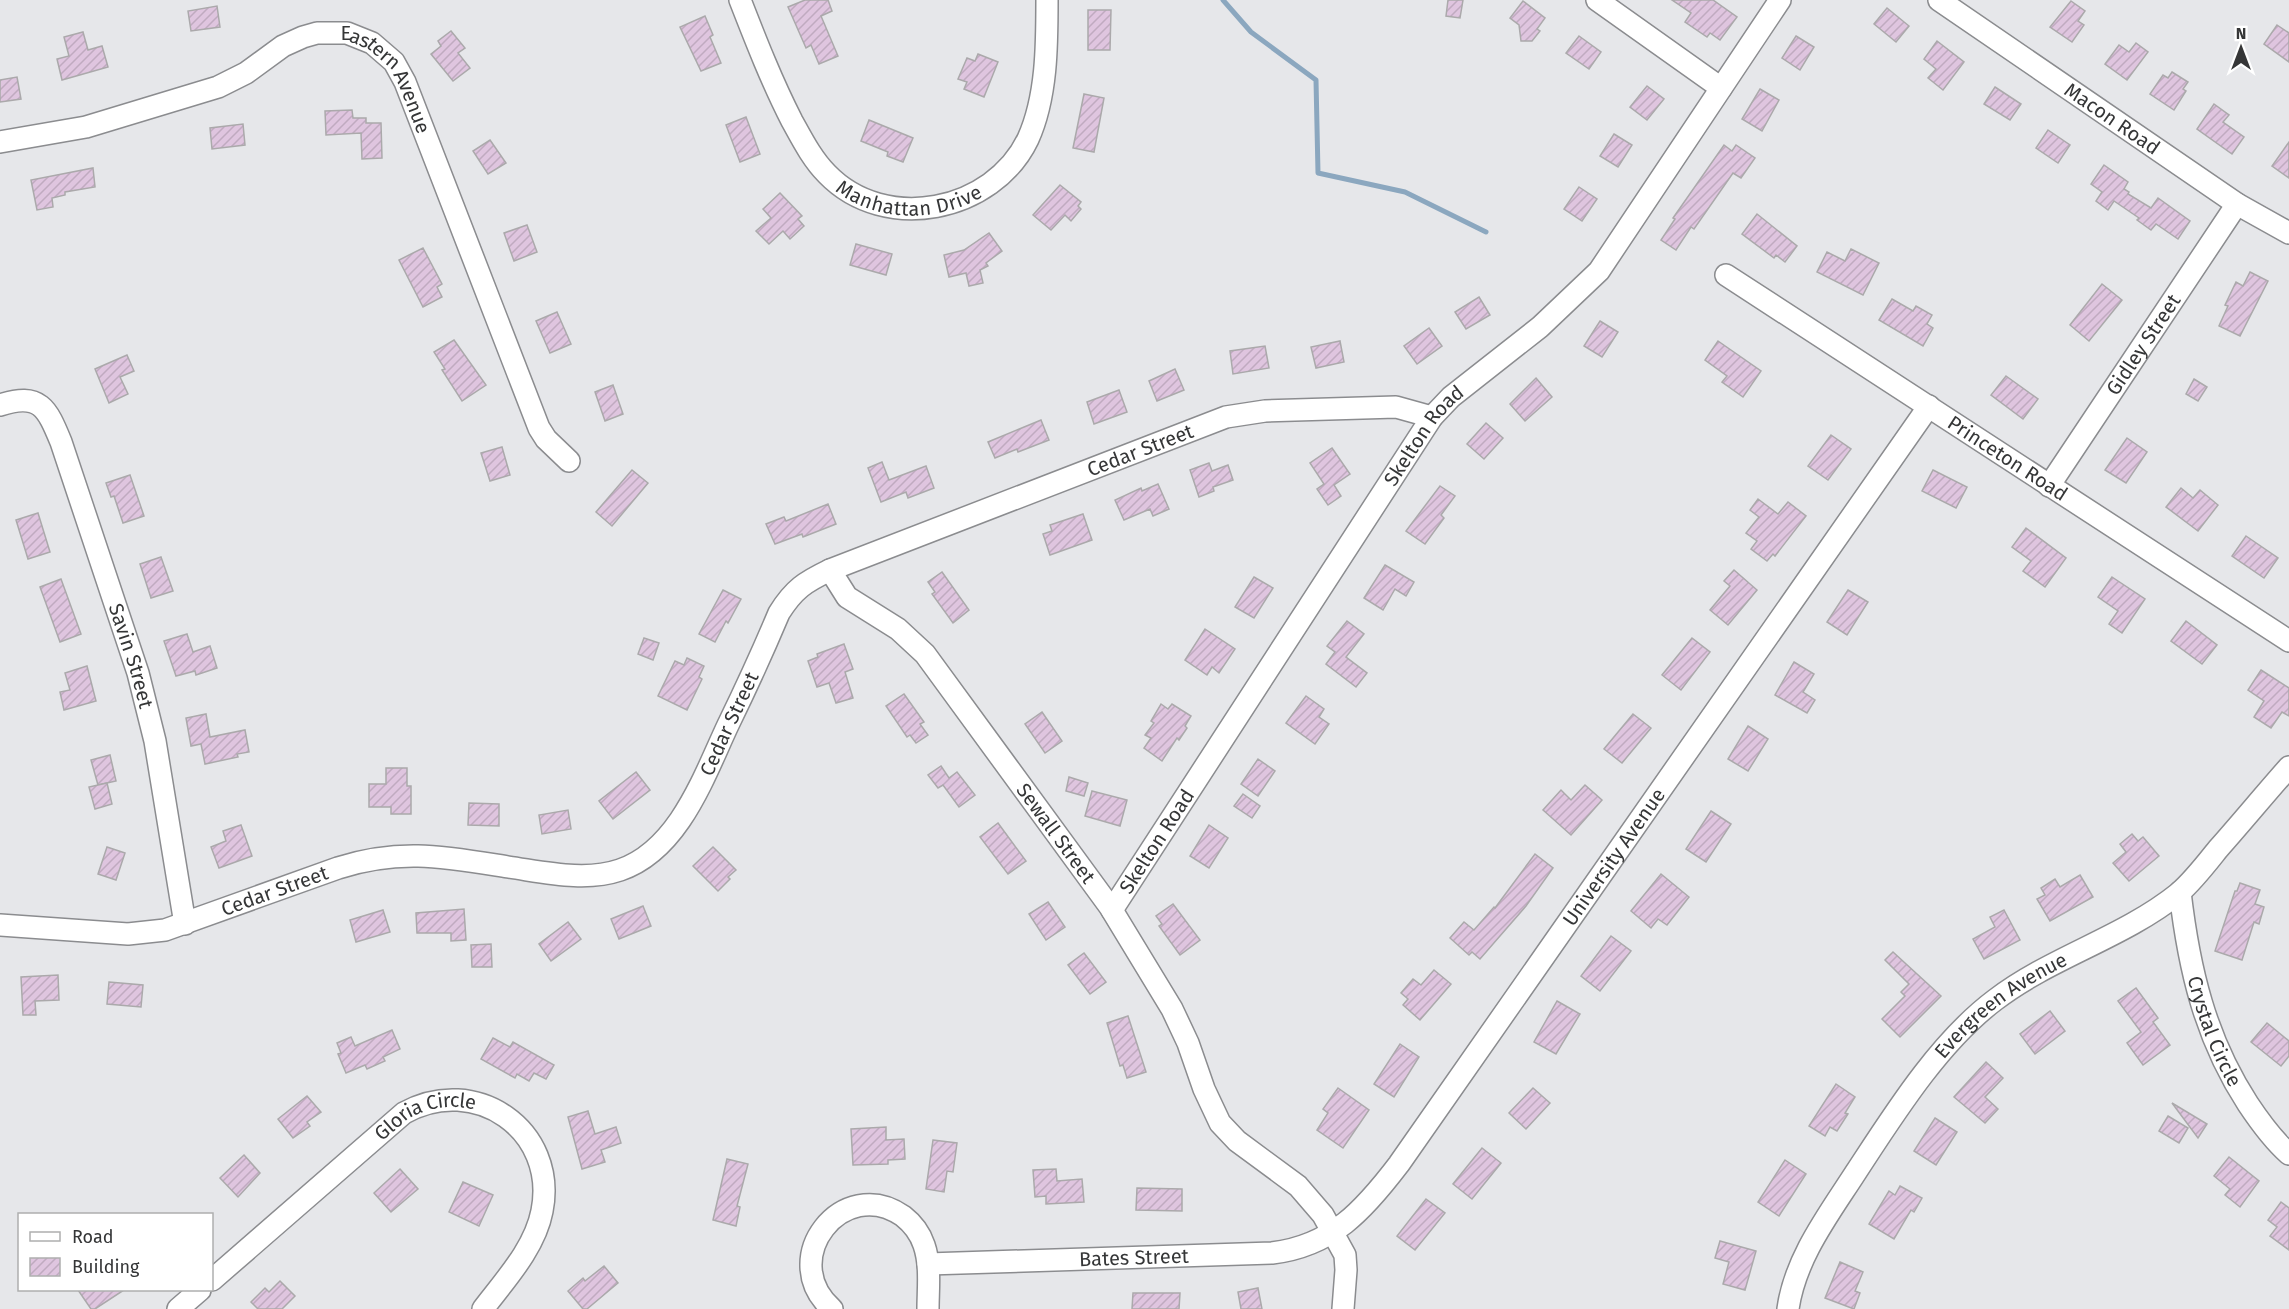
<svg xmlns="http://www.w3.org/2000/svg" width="2289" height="1309" viewBox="0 0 2289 1309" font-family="'Fira Sans',sans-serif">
<defs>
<pattern id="building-hatch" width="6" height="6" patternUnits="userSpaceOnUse" patternTransform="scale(1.5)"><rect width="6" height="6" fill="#dfc5df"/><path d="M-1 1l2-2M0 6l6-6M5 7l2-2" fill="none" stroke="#c0aac0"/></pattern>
</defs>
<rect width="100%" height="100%" fill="#e6e7ea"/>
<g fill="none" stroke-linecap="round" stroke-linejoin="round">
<polyline stroke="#8ba7bf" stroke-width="5" points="1223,0 1251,32 1316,80 1318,173 1405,192 1486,232"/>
</g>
<g fill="url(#building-hatch)" stroke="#aba9ab" stroke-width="1.5">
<polygon points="805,0 828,0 832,11 821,16 838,56 819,64 811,45 806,48 788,7"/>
<polygon points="1448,0 1463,0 1460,18 1446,16"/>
<polygon points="1672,0 1713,0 1737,17 1720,40 1710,33 1707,37 1685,22 1691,13"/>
<polygon points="1523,1 1545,18 1537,29 1540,31 1532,41 1521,41 1519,25 1510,18"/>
<polygon points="2071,1 2085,11 2078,21 2084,25 2072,42 2050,27"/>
<polygon points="217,6 220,27 191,31 188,11"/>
<polygon points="1887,8 1909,26 1896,42 1874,24"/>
<polygon points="1088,10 1111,10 1110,50 1088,50"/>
<polygon points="705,16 713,35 710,37 721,63 701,71 680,27"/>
<polygon points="2277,25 2289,33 2289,62 2264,44"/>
<polygon points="451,31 465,48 458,53 470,68 453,81 431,54 441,46 438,41"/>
<polygon points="83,32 88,50 102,46 108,67 62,80 57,59 69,56 64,37"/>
<polygon points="1579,36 1601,52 1589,69 1566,53"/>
<polygon points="1796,36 1814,47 1800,70 1782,58"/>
<polygon points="1937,41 1964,62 1943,90 1928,78 1936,69 1924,59"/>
<polygon points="2136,43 2148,52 2127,80 2105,64 2119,45 2129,52"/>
<polygon points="978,54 998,62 984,97 964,89 967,82 958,79 967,58 975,61"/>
<polygon points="2172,72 2188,82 2183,89 2186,91 2174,110 2150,94 2163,75 2168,78"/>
<polygon points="17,77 21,99 0,102 0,80"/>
<polygon points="1647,86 1664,99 1647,120 1630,107"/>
<polygon points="1995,87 2021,104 2010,120 1984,104"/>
<polygon points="1760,89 1779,100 1762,131 1742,119"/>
<polygon points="1084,94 1104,98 1094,152 1073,148"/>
<polygon points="2214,104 2229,115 2223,122 2244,137 2232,154 2197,129"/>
<polygon points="352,110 353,118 366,118 366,123 381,123 382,158 362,159 361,133 326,135 325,111"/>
<polygon points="746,117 760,154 740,162 726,125"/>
<polygon points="869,120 913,138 903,162 887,156 888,152 861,141"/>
<polygon points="243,124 245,145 212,149 210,128"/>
<polygon points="2048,130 2070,145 2058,163 2036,148"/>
<polygon points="1614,134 1632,145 1618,167 1600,156"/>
<polygon points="490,140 506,163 488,174 473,151"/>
<polygon points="2289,142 2289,178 2272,166"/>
<polygon points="1724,145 1732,151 1736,145 1755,158 1741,178 1733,173 1694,229 1691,227 1676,250 1661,240 1675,219 1673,218"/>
<polygon points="2104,165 2128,182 2124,189 2129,192 2128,194 2151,208 2158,198 2190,221 2178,239 2156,224 2151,230 2137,220 2139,218 2114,201 2108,210 2096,201 2102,192 2091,184"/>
<polygon points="93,168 95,187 65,192 65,195 52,198 53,207 37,210 31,180"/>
<polygon points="1060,185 1081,202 1078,206 1081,209 1071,221 1065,215 1051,230 1033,215"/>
<polygon points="1579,187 1597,199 1582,221 1564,209"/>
<polygon points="780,193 802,216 798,219 804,226 790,239 783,231 769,244 756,231 771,218 763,209"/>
<polygon points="1757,214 1797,246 1785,262 1776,255 1774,258 1742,234"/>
<polygon points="527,225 537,252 514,261 504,233"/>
<polygon points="989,233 1002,251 986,263 988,266 980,270 983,283 969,286 966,273 949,277 944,255 964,250"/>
<polygon points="856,244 892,254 886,275 850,265"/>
<polygon points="423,248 442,284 437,287 442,297 423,307 399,260"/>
<polygon points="1851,249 1879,263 1863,295 1817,272 1827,252 1845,261"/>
<polygon points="2250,272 2268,281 2240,336 2219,326 2228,306 2225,305 2236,282 2243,286"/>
<polygon points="2102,284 2122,300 2089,341 2070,325"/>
<polygon points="1479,297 1490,315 1466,329 1455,312"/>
<polygon points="1892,299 1913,311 1916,306 1932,315 1927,324 1933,328 1923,346 1879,320"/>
<polygon points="557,312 571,344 550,353 536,321"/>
<polygon points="1600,321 1618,332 1602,357 1584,346"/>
<polygon points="1429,328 1442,346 1417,364 1404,346"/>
<polygon points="454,340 486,385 462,401 442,370 445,369 434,352"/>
<polygon points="1340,341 1344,362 1316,368 1311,347"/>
<polygon points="1718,341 1761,371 1743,397 1722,382 1727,376 1705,360"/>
<polygon points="1265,346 1269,368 1233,374 1230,351"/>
<polygon points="127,355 134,371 120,377 128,394 109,403 95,369"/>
<polygon points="1175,369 1184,390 1157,401 1149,381"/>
<polygon points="2006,376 2038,399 2023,419 1991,395"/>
<polygon points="1536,378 1552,397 1525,421 1510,404"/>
<polygon points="2194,379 2207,387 2198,401 2186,394"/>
<polygon points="613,385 623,414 605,421 595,392"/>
<polygon points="1119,390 1127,412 1094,424 1087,402"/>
<polygon points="1041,420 1049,440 1018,452 1017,449 995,458 988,442"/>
<polygon points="1486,423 1503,438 1484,459 1467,444"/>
<polygon points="1831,435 1851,449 1828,480 1808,466"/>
<polygon points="2127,438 2147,452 2126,483 2105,470"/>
<polygon points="502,447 510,475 490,481 481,453"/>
<polygon points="1332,448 1350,474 1334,485 1341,496 1328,505 1317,489 1324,484 1310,463"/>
<polygon points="882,462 889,480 926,466 934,488 908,498 906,492 881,502 868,468"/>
<polygon points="1209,463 1212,471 1228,465 1233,480 1213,487 1214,491 1199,497 1190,470"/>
<polygon points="632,470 648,483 612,526 596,512"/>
<polygon points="1933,470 1967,487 1956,508 1922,491"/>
<polygon points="130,475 144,516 123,523 114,496 111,497 106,483"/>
<polygon points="1158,484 1169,509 1153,516 1150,509 1124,520 1115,500 1141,488 1142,491"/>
<polygon points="1440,486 1455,496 1441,515 1444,518 1425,544 1406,531"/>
<polygon points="2181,488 2193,498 2200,490 2218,505 2198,531 2166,507"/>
<polygon points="1758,499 1778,514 1788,502 1806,516 1775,556 1773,554 1767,561 1751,549 1757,541 1746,533 1759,517 1750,510"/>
<polygon points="828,504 836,524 803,537 802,534 775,544 766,524 784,517 786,521"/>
<polygon points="38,513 50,552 28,559 16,520"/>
<polygon points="1083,514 1092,540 1050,555 1043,534 1052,531 1050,525"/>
<polygon points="2026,528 2066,558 2045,587 2023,571 2031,561 2012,547"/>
<polygon points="2246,536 2278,558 2264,578 2232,556"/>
<polygon points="161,557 173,591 151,598 140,564"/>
<polygon points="1385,565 1414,582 1406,596 1395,589 1383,610 1364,598"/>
<polygon points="1734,570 1757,590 1728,625 1710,610 1730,586 1724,581"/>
<polygon points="942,572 969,610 953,623 932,594 935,592 928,582"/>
<polygon points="1254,577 1273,588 1254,618 1235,607"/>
<polygon points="2112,577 2145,599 2122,633 2109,624 2118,611 2098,597"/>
<polygon points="61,579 81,634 60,642 40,587"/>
<polygon points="723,590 741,599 728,623 726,621 715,642 699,634"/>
<polygon points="1848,590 1868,602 1847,635 1827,622"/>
<polygon points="1347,621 1364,634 1346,657 1367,673 1356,687 1326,664 1335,652 1327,646"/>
<polygon points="2186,621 2217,645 2202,664 2171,641"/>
<polygon points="1205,629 1235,649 1219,673 1212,667 1207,675 1185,660"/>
<polygon points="187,634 193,652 210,646 217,668 196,675 195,671 176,676 164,641"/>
<polygon points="644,638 659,643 653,660 638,654"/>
<polygon points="1692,638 1710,652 1681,690 1662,675"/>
<polygon points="844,644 853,669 845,672 853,698 836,703 829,683 817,687 808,661 818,657 817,654"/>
<polygon points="687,658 704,666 699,677 702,679 687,710 658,696 675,661 684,665"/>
<polygon points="1794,662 1814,674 1803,692 1815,700 1807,713 1775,695"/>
<polygon points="87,666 96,701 64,710 60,692 70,690 65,673"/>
<polygon points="2261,670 2289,688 2289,716 2282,712 2271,728 2254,717 2264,701 2248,690"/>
<polygon points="904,694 924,722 920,724 928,735 916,743 910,735 907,737 886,706"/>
<polygon points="1306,696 1324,709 1319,717 1329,724 1315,744 1286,723"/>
<polygon points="1161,704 1168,709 1172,704 1191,716 1185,726 1187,728 1179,740 1177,738 1162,761 1144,748 1151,738 1145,735 1154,723 1151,721"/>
<polygon points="1042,712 1062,741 1045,753 1025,724"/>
<polygon points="206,714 210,737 245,730 249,752 237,754 238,757 205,764 201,744 191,746 186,718"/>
<polygon points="1633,714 1651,728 1622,763 1604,749"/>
<polygon points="1748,726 1768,739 1748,771 1728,759"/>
<polygon points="110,755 116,781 98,785 91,760"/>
<polygon points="1258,759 1275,771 1258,796 1241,784"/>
<polygon points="941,766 949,778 957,772 975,795 959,807 943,785 938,788 928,775"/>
<polygon points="386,768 407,768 407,786 411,786 411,814 391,814 391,807 369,807 369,784 386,784"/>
<polygon points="636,772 650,790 613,819 599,801"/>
<polygon points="1069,777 1088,783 1084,796 1066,791"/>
<polygon points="107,783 112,804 95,809 89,787"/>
<polygon points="1585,785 1602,800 1571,835 1543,810 1561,790 1571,800"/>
<polygon points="1092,791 1127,800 1120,826 1085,816"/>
<polygon points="1243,794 1260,806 1252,818 1234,806"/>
<polygon points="469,803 499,804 499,826 468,825"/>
<polygon points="568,810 571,829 542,834 539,815"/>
<polygon points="1711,811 1731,824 1706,862 1686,849"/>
<polygon points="998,823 1026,861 1008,874 980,837"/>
<polygon points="241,825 252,856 219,868 211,847 226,841 223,831"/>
<polygon points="1209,825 1228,838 1209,868 1190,856"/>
<polygon points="2132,834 2138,841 2143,837 2159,856 2129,881 2113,863 2126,852 2120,844"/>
<polygon points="107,847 125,853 116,880 98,874"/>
<polygon points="713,847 736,870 728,877 730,879 718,891 693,866"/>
<polygon points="1535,854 1553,868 1526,906 1480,959 1472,952 1469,955 1450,938 1464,922 1474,930 1494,907 1495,908"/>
<polygon points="1661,874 1689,897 1667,925 1658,919 1651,928 1631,911"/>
<polygon points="2080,875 2093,897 2050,921 2037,899 2045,895 2041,888 2055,879 2060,887"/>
<polygon points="2240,883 2260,890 2255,904 2264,907 2259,924 2254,922 2242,960 2215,951 2235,891 2237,891"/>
<polygon points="1048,902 1065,927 1046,940 1029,914"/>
<polygon points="1173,904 1200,940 1180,955 1159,926 1162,924 1156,916"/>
<polygon points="643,906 651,926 619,939 611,919"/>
<polygon points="464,909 466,940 451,941 451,933 417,933 416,913"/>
<polygon points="383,910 390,932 356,942 350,920"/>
<polygon points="2004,910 2020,940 1984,959 1973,939 1995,927 1990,917"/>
<polygon points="568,922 581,939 551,961 539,944"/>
<polygon points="1611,936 1631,951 1600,991 1581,976"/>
<polygon points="491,944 492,967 472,967 471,945"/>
<polygon points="1893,952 1941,996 1900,1037 1882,1019 1905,996 1901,992 1909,984 1885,960"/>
<polygon points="1084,953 1106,982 1090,994 1068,965"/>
<polygon points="1434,970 1451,984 1420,1020 1403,1005 1408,999 1401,993 1413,979 1421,985"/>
<polygon points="58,975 59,1000 35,1001 36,1015 23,1015 21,977"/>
<polygon points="109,982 143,985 141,1007 107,1004"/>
<polygon points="2136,988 2158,1018 2153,1022 2170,1045 2143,1065 2127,1043 2141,1032 2118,1001"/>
<polygon points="1557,1001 1580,1014 1556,1054 1534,1042"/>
<polygon points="2050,1011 2065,1031 2035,1054 2020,1034"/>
<polygon points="1128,1016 1146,1072 1127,1078 1123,1065 1120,1066 1107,1023"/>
<polygon points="2267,1023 2289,1041 2289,1056 2281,1066 2251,1042"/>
<polygon points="392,1030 400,1049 383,1057 385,1061 367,1069 365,1065 346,1073 338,1054 341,1053 337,1043 351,1037 355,1046"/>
<polygon points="493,1038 510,1047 513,1042 554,1065 546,1079 534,1073 529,1081 517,1074 515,1078 481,1059"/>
<polygon points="1400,1044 1419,1057 1394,1097 1374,1084"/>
<polygon points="1986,1062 2003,1078 1985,1097 1998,1109 1985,1123 1954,1097"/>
<polygon points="1836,1084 1855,1097 1845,1113 1848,1114 1837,1131 1830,1127 1825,1136 1809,1126"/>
<polygon points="1338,1088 1369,1110 1343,1148 1317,1130 1328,1113 1323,1109"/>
<polygon points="1533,1088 1550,1103 1526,1129 1509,1113"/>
<polygon points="307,1096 321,1112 307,1122 310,1126 293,1138 278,1119"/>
<polygon points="2172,1103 2207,1124 2198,1138"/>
<polygon points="588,1111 595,1134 616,1127 621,1143 601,1150 605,1162 582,1169 568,1117"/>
<polygon points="2168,1116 2188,1128 2179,1143 2159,1131"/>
<polygon points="1935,1118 1957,1132 1936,1165 1914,1151"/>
<polygon points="886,1127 886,1140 904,1139 905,1159 888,1160 888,1164 853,1165 851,1129"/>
<polygon points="933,1140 957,1143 953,1172 947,1171 944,1192 926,1189"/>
<polygon points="1482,1148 1501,1163 1472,1199 1453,1184"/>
<polygon points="244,1155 260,1173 238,1197 220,1178"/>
<polygon points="2229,1157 2259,1181 2240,1207 2225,1195 2230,1189 2214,1176"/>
<polygon points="727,1159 748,1164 737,1206 740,1207 736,1226 713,1220"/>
<polygon points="1785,1160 1806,1174 1779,1216 1758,1202"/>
<polygon points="400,1169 418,1189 391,1212 374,1193"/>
<polygon points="1056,1169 1057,1181 1082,1179 1084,1202 1046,1204 1046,1196 1035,1197 1033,1170"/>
<polygon points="463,1182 493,1195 479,1226 449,1212"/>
<polygon points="1900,1186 1922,1198 1914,1212 1911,1210 1894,1239 1869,1224 1889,1191 1895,1195"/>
<polygon points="1137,1188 1182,1189 1182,1211 1136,1210"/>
<polygon points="1426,1199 1445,1213 1415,1250 1397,1236"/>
<polygon points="2281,1202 2289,1208 2289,1250 2270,1236 2277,1227 2268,1220"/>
<polygon points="1720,1241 1756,1251 1745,1290 1723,1284 1729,1262 1715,1258"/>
<polygon points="1840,1262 1863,1272 1855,1291 1860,1293 1854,1309 1825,1298"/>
<polygon points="604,1266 618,1283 587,1309 583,1309 568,1291 583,1278 585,1281"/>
<polygon points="280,1281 295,1296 282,1309 258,1309 251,1302 265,1288 269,1292"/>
<polygon points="1258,1288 1262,1309 1241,1309 1238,1292"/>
<polygon points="78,1290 124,1290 95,1309 91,1309"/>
<polygon points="1133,1293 1180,1293 1179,1309 1132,1309"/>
</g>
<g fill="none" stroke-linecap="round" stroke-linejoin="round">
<g stroke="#8b8c8f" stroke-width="24">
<g id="minor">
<path id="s1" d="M740 0C756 41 772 82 792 121 802 139 812 159 827 174 885 234 993 212 1028 139 1047 97 1047 45 1047 0"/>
<polyline points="1597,0 1721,88"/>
<path id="s2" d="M1939 0 2237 204 2289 233"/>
<path id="s3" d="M0 142 86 127 218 87 246 73 283 46 303 37 317 33H347L372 43 394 62 405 82 539 428 546 439 569 461"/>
<path id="s4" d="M1726 275 2289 641"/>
<path id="s5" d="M0 405C40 392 47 408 61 442L138 673 155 741 185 924"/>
<path id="s6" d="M2049 486 2237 204"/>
<path id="s7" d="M830 570 847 597 898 629 925 654 1110 907 1172 1009 1188 1043 1204 1089 1220 1123 1237 1141 1298 1186 1323 1215 1345 1255 1346 1270 1343 1309"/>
<path id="s8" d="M2180 892C2189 969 2205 1038 2248 1104 2260 1122 2273 1140 2289 1154"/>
<path id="s9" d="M1112 910 1432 417 1451 397 1540 327 1599 271 1780 0"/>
<path id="s10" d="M0 925 128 934 165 930 338 868C401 848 445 857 508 867 544 872 585 882 620 870 679 850 704 776 728 725 746 688 763 651 779 613 794 589 805 582 830 570L1226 417 1265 411 1396 407 1432 417"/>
<path id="s11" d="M928 1264 1272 1253C1332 1246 1364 1210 1399 1164L1929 406"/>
<path id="s12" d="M212 1280 404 1113C475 1073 558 1130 542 1211 535 1248 505 1280 483 1309"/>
<polyline points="178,1309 200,1290"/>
<path d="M832 1309C776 1259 843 1174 903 1216 912 1223 920 1233 924 1245 931 1265 928 1289 928 1309"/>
<path id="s13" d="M1788 1309C1795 1258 1829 1214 1856 1172 1894 1114 1939 1042 1995 1000 2051 957 2123 938 2179 893 2193 881 2206 864 2218 849 2242 822 2265 794 2289 767"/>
</g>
</g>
<use href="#minor" stroke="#fff" stroke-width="21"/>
</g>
<g text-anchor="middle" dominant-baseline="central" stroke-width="5" stroke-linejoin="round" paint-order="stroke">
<g font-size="20" fill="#353637" stroke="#fff">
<text stroke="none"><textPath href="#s3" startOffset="432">Eastern Avenue</textPath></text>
<text stroke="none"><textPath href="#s2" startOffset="210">Macon Road</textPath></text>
<text stroke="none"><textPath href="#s1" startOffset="286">Manhattan Drive</textPath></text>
<text stroke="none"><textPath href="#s6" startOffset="170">Gidley Street</textPath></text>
<text stroke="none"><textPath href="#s9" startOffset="568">Skelton Road</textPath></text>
<text stroke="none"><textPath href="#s10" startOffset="1344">Cedar Street</textPath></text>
<text stroke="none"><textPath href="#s4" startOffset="336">Princeton Road</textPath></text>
<text stroke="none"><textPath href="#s5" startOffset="309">Savin Street</textPath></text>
<text stroke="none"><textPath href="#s10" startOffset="822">Cedar Street</textPath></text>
<text stroke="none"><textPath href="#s7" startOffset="351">Sewall Street</textPath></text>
<text stroke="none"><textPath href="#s9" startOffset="82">Skelton Road</textPath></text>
<text stroke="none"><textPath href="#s11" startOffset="879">University Avenue</textPath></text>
<text stroke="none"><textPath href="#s10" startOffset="282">Cedar Street</textPath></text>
<text stroke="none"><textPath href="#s13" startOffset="378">Evergreen Avenue</textPath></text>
<text stroke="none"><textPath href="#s8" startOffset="144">Crystal Circle</textPath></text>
<text stroke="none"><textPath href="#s12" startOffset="274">Gloria Circle</textPath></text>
<text stroke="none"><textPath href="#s11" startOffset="206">Bates Street</textPath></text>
</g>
</g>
<rect x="18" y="1213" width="195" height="78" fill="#ffffff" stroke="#aeafaf" stroke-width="1.5"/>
<rect x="30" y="1232" width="30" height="9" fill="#ffffff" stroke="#aeafaf" stroke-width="1.5"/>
<text x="72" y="1243" font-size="18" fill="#353637">Road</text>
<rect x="30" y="1258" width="30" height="18" fill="url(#building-hatch)" stroke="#aeafaf" stroke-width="1.5"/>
<text x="72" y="1273" font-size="18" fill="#353637">Building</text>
<g transform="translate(2241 48)" stroke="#ffffff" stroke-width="4.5" paint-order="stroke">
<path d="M0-4.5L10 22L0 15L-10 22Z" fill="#353637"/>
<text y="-9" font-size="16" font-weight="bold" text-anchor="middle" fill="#353637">N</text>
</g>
</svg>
